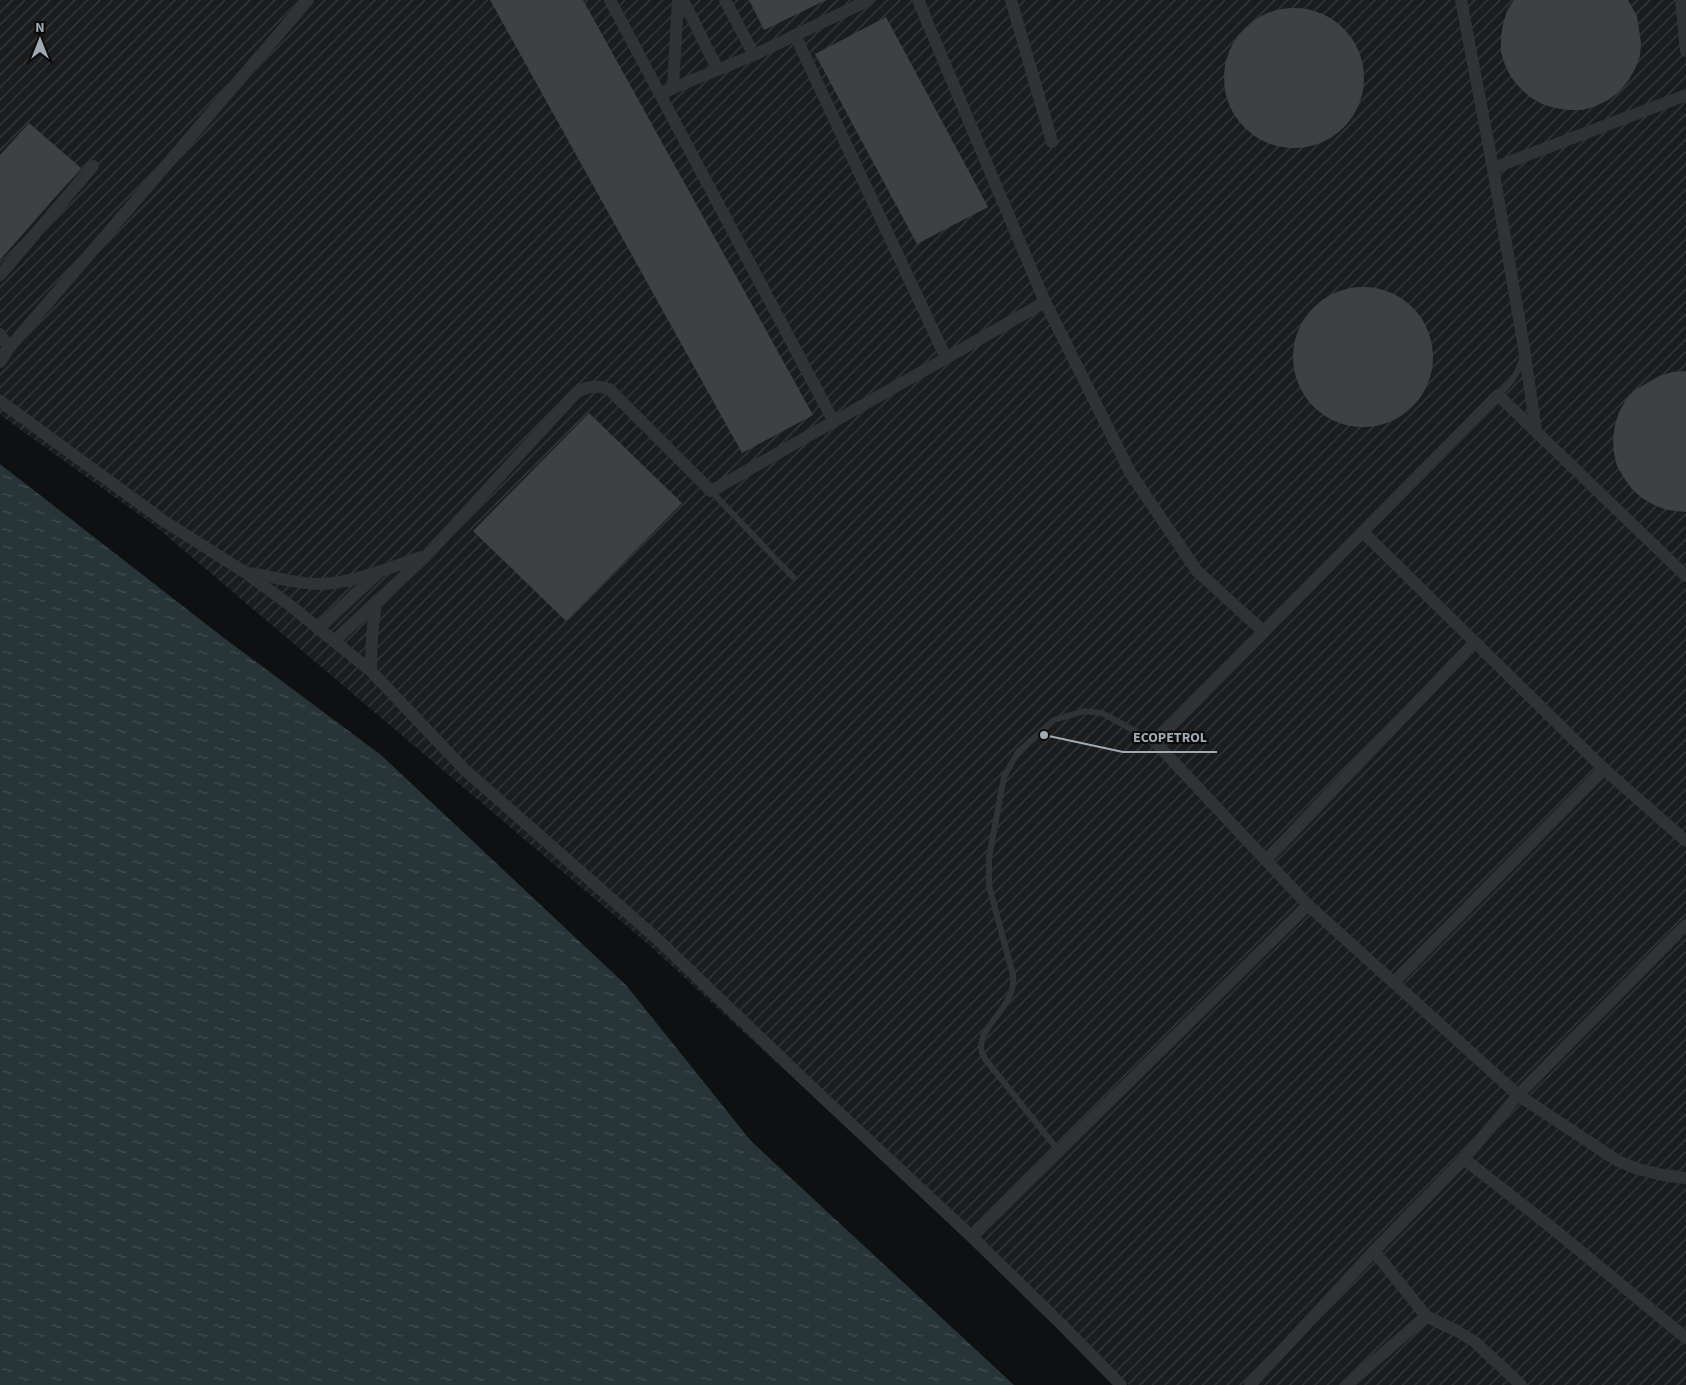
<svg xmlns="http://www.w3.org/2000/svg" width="1686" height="1385" viewBox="0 0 1686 1385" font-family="'Source Sans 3',sans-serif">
<defs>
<pattern id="industrial-furrows" width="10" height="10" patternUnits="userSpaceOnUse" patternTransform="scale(1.25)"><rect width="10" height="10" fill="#1b1c1e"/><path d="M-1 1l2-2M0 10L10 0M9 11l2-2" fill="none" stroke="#393a3c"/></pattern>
<pattern id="water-ripples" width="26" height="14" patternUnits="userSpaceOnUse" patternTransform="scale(1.25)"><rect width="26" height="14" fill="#273438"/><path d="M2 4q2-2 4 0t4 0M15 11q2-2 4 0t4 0" fill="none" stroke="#434f52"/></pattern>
</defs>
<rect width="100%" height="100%" fill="#0f1011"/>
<polygon fill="url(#industrial-furrows)" points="0,0 1686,0 1686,1385 1129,1385 969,1240 649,945 155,526 0,415"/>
<polygon fill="url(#water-ripples)" points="0,464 224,638 381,755 626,985 751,1141 1014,1385 0,1385"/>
<g fill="#3e4144">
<polygon points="490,0 583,0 813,415 742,453"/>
<polygon points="749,0 826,0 764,30"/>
<polygon points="1514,0 1628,0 1637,16 1641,43 1640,56 1635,69 1628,81 1619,92 1608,100 1596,106 1583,110 1569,110 1555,108 1542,104 1530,97 1520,88 1511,77 1505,65 1501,52 1501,38 1503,24 1507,11"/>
<circle cx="1294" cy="78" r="70"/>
<polygon points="886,17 988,207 917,244 815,54"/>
<polygon points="29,123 81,168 0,260 0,155"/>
<circle cx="1363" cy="357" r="70"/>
<polygon points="1686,371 1686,512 1667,510 1654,505 1642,498 1632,489 1624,478 1617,466 1614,453 1613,439 1615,425 1619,412 1626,400 1635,390 1659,376 1672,372"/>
<polygon points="589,413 682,503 566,621 473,531"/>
</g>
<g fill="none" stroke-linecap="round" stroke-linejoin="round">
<g stroke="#303336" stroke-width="6">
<path d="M1498 395C1510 384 1518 374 1522 359"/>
<polyline points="711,491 793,577"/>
<path d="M1058 1150 985 1059C984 1055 981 1052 981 1048 980 1024 1017 1006 1013 975L989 886V857L1004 777 1018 752 1054 720 1084 711 1102 713 1155 742"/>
</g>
<g stroke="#303336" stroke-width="12">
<polyline points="610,0 834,422"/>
<polyline points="683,0 718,70"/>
<polyline points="725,0 754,55"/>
<polyline points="918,0 1045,302 1131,474 1197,571 1264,632"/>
<polyline points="1011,0 1052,142"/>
<polyline points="1461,0 1493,168"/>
<polyline points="1681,0 1686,51"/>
<polyline points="795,35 946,358"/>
<polyline points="673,88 678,0"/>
<polyline points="660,95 673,88 754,55 869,0"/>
<polyline points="0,275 93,166"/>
<polyline points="0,334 9,348"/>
<polyline points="0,362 9,348 308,0"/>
<polyline points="0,401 164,521 246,573 287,603 371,671 465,770 654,936 816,1091 972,1237 1061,1324 1121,1385"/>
<polyline points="1536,431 1524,348 1493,168 1686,95"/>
<polyline points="1363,532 1604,769 1686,841"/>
<path d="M248 573C271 576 294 583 317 584 348 585 392 567 421 557"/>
<polyline points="1686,576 1498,395 1155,742 1308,905 1518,1095 1618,1161 1638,1169 1663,1175 1686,1178"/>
<polyline points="318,629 379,572"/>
<path d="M334 641 426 556 577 392C589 386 597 385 609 389L711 491 1045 302"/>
<path d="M371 671C371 646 372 624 377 600"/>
<polyline points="1266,860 1475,642"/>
<polyline points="1394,982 1604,769"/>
<polyline points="1464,1159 1551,1227 1686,1338"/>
<polyline points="972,1237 1308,905"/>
<polyline points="1426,1316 1457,1331 1475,1342 1521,1385"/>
<polyline points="1250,1385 1374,1251 1464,1159 1518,1095 1686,925"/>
<polyline points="1347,1385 1426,1316 1374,1251"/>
</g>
</g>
<path fill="none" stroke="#9faab3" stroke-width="2" d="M1044 735L1123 752H1217"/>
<circle fill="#9faab3" stroke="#0b0b0c" stroke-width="2" cx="1044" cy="735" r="5"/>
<g font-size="14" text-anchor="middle" font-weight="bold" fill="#9faab3" stroke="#0b0b0c" stroke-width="4.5" stroke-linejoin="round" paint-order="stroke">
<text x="1170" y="742">ECOPETROL</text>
</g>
<g transform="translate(40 40)" stroke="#0b0b0c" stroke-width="4" paint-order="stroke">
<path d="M0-4L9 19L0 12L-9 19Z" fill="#9faab3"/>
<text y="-8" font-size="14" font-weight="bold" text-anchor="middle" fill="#9faab3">N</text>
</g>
</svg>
